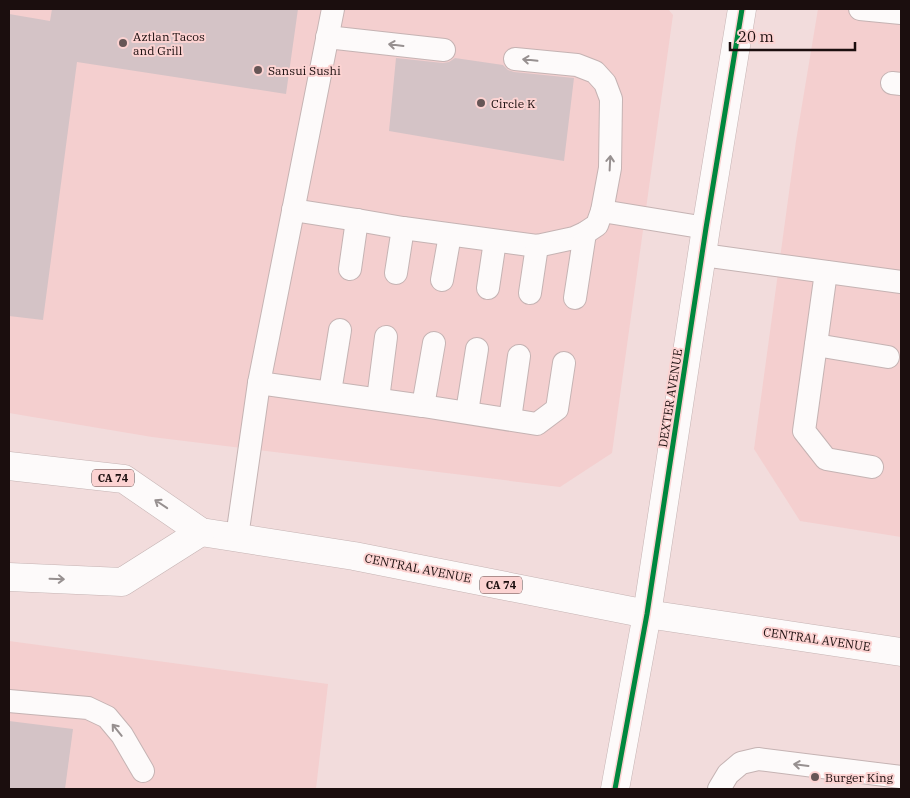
<svg xmlns="http://www.w3.org/2000/svg" width="910" height="798" viewBox="0 0 910 798" font-family="'IBM Plex Serif',serif">
<rect width="100%" height="100%" fill="#f2dcdc"/>
<g fill="#f4cfcf">
<polygon points="9,9 668,9 673,15 612,453 560,487 152,437 9,413"/>
<polygon points="818,9 901,9 901,537 800,521 754,449 796,141"/>
<polygon points="9,641 328,684 316,789 9,789"/>
</g>
<g fill="#d4c3c6">
<polygon points="52,9 298,9 286,94 77,62 43,320 9,316 9,14 50,21"/>
<polygon points="396,58 443,63 449,62 455,58 503,65 508,70 514,72 574,78 564,161 389,131"/>
<polygon points="9,721 73,729 65,789 9,789"/>
</g>
<g fill="none" stroke-linecap="round" stroke-linejoin="round">
<g stroke="#c5b3b3" stroke-width="24">
<g id="lane">
<polyline points="860,9 901,13"/>
<polyline points="327,37 444,50"/>
<polyline points="515,59 577,65 595,72 605,83 611,99 610,168 602,211"/>
<polyline points="892,83 901,84"/>
<polyline points="293,210 357,220 403,228 537,246 574,238 585,233 597,225 602,211 706,228"/>
<polyline points="703,255 901,282"/>
<polyline points="350,269 357,220"/>
<polyline points="826,272 804,431 826,459 872,467"/>
<polyline points="396,273 403,228"/>
<polyline points="442,280 450,235"/>
<polyline points="488,288 495,241"/>
<polyline points="530,293 537,246"/>
<polyline points="575,298 585,233"/>
<polyline points="816,345 888,357"/>
<polyline points="259,383 423,406 434,343"/>
<polyline points="330,392 340,330"/>
<polyline points="378,399 386,337"/>
<polyline points="423,406 537,424 557,409 564,363"/>
<polyline points="467,412 477,349"/>
<polyline points="510,419 519,356"/>
<polyline points="237,537 259,383 333,9"/>
<polyline points="9,701 88,708 107,717 122,735 143,771"/>
<polyline points="719,789 728,774 741,763 758,759 901,777"/>
</g>
</g>
<g stroke="#c5b3b3" stroke-width="29">
<polyline id="street" points="615,789 647,614"/>
</g>
<g stroke="#c5b3b3" stroke-width="29">
<polyline id="secondary" points="647,614 706,228 742,9"/>
</g>
<g stroke="#c5b3b3" stroke-width="29">
<g id="primary">
<polyline points="9,466 124,479 201,532 354,556 647,614 901,652"/>
<polyline points="9,577 122,582 201,532"/>
</g>
</g>
<use href="#lane" stroke="#fdfafa" stroke-width="22"/>
<use href="#street" stroke="#fdfafa" stroke-width="28"/>
<use href="#secondary" stroke="#fdfafa" stroke-width="28"/>
<use href="#primary" stroke="#fdfafa" stroke-width="28"/>
<g stroke="#fcd3d2" stroke-width="8">
<polyline id="cycleway" points="615,789 647,614 706,228 742,9"/>
</g>
<use href="#cycleway" stroke="#00873e" stroke-width="5"/>
</g>
<defs><path id="oneway-shaft" d="M-6 0H5M1.5-3L5.5 0L1.5 3" fill="none" stroke-width="1.6" stroke-linecap="round" stroke-linejoin="round" transform="scale(1.25)"/></defs>
<g stroke="#979090">
<use href="#oneway-shaft" transform="translate(396 45) rotate(-173)"/>
<use href="#oneway-shaft" transform="translate(530 60) rotate(-174)"/>
<use href="#oneway-shaft" transform="translate(610 163) rotate(-87)"/>
<use href="#oneway-shaft" transform="translate(161 504) rotate(-146)"/>
<use href="#oneway-shaft" transform="translate(57 579) rotate(2)"/>
<use href="#oneway-shaft" transform="translate(117 730) rotate(-129)"/>
<use href="#oneway-shaft" transform="translate(801 765) rotate(-173)"/>
</g>
<g fill="#665656" stroke="#fcd3d2" stroke-width="2">
<circle cx="123" cy="43" r="5"/>
<circle cx="258" cy="70" r="5"/>
<circle cx="481" cy="103" r="5"/>
<circle cx="815" cy="777" r="5"/>
</g>
<g text-anchor="middle" dominant-baseline="central" stroke-width="4" stroke-linejoin="round" paint-order="stroke">
<g fill="#fcd3d2" stroke="#5e4949" stroke-width="1">
<rect x="92" y="469.5" width="42" height="17" rx="4"/>
<rect x="480" y="576.5" width="42" height="17" rx="4"/>
</g>
<g font-size="11" font-weight="bold" fill="#1b0e0e">
<text x="113" y="478">CA 74</text>
<text x="501" y="585">CA 74</text>
</g>
<g font-size="12" fill="#1b0e0e" stroke="#fcd3d2" text-anchor="start">
<text x="133" y="36">Aztlan Tacos<tspan x="133" dy="14">and Grill</tspan></text>
<text x="268" y="70">Sansui Sushi</text>
<text x="491" y="103">Circle K</text>
<text x="825" y="777">Burger King</text>
</g>
<g font-size="12" fill="#1b0e0e" stroke="#fcd3d2">
<text transform="translate(670 398) rotate(-81)">DEXTER AVENUE</text>
<text transform="translate(418 568) rotate(11)">CENTRAL AVENUE</text>
<text transform="translate(817 639) rotate(8)">CENTRAL AVENUE</text>
</g>
</g>
<rect width="910" height="798" fill="none" stroke="#1b0e0e" stroke-width="20"/>
<path d="M730 42v8h125v-8" fill="none" stroke="#1b0e0e" stroke-width="2.5"/>
<text x="738" y="42" font-size="15" fill="#1b0e0e" stroke="#fcd3d2" stroke-width="4" paint-order="stroke">20 m</text>
</svg>
